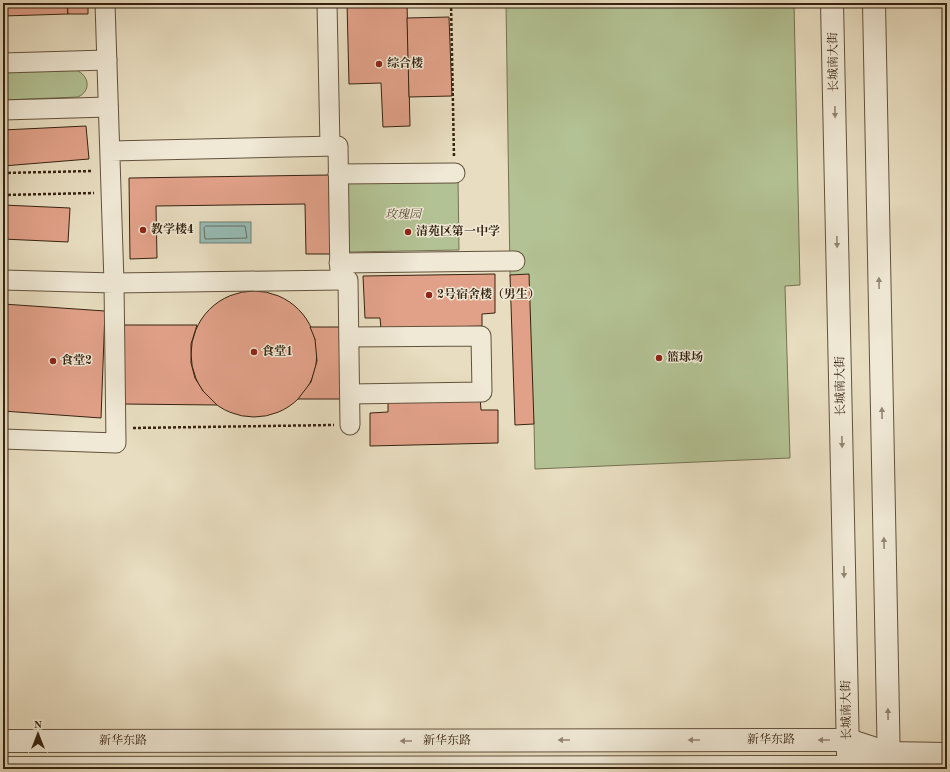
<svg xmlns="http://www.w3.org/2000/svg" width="950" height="772" viewBox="0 0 950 772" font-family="'Old Standard TT','Noto Serif SC',serif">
<rect width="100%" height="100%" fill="#e8ddc0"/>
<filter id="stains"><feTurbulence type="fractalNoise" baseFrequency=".005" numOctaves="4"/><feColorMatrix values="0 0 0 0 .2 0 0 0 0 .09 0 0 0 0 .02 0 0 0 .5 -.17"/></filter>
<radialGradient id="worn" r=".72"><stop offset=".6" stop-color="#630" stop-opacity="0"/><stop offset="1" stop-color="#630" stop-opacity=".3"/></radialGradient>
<g fill="#b3c294" stroke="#747252">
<polygon points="506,3 794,3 800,285 785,286 790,458 535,469 534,424 510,275"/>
<path d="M76 70C90 76 91 91 78 97L3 100V72Z"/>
<polygon points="458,179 459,250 348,252 347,180"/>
</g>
<rect fill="#97bbb5" stroke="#707e73" x="200" y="222" width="51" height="21"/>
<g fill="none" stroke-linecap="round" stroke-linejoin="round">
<polygon stroke="#666f62" stroke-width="1" points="206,226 245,226 247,238 205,239 204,228"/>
</g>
<g fill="#e1a189" stroke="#362310">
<polygon points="3,3 67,3 68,14 3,16"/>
<polygon points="67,3 88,3 88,14 68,14"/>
<polygon points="347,3 407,3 410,126 383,127 381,83 349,84"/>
<polygon points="449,17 452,96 409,97 407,18"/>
<polygon points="86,126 89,159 3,166 3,130"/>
<polygon points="329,175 330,254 306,254 305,204 156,206 157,258 130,259 129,178"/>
<polygon points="3,205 70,208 68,242 3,239"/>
<polygon points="495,274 495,313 482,314 482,326 381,329 380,318 365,318 363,276"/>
<polygon points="529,274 534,424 515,425 510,275"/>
<circle cx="254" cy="354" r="63"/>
<polygon points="3,304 105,311 101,418 3,411"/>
<polygon points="123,325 197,325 191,344 191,363 195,378 203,391 217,405 123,404"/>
<polygon points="310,327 341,327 341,399 298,399 311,382 317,361 315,339"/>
<polygon points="480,397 481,410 498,410 498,443 370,446 370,413 388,412 388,399"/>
</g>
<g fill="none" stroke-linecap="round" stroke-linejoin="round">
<g stroke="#62523c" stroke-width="21">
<g id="minor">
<polyline points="105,3 114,283 340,280 338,146 110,151"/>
<polyline points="327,3 330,146"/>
<polyline points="3,63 107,60"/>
<polyline points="3,110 108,107"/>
<polyline points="338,174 455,173"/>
<polyline points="339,263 515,261"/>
<polyline points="3,280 114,283 116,443 3,439"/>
<polyline points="340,280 348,280 350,425"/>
<polyline points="349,337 481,336 482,392 350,394"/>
</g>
</g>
<g stroke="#62523c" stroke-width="24">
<g id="tertiary">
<polyline points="832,3 848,754"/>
<polyline points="874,3 889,768"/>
<polyline points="3,741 848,740 888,753 947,754"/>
<polyline points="3,768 849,767 888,753"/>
</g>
</g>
<g stroke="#362310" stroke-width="2.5" stroke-dasharray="3 2" stroke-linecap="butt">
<polyline points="451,3 454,157"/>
<polyline points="3,173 92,171"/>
<polyline points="3,195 94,193"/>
<polyline points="133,428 334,425"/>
</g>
<use href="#minor" stroke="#f0e9d6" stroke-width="19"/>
<use href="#tertiary" stroke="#f0e9d6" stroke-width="22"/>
</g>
<defs><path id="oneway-solid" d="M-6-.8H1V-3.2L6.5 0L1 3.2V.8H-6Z"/></defs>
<g fill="#938673">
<use href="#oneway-solid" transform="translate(835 112) rotate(89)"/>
<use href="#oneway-solid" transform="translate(837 242) rotate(89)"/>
<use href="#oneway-solid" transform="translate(879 283) rotate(-91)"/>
<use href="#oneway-solid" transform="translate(882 413) rotate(-91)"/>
<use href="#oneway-solid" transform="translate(842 442) rotate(89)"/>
<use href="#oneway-solid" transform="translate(884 543) rotate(-91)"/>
<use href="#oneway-solid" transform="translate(844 572) rotate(89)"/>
<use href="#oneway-solid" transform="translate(888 714) rotate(-91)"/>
<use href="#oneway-solid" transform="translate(564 740) rotate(180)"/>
<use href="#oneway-solid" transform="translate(694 740) rotate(180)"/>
<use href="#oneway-solid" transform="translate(824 740) rotate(180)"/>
<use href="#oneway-solid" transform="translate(406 741) rotate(180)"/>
</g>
<g fill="#8f2418" stroke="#f0e9d6" stroke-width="1.5">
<circle cx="379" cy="64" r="4"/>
<circle cx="143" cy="230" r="4"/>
<circle cx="408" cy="232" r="4"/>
<circle cx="429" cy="295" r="4"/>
<circle cx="254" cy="352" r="4"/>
<circle cx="659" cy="358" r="4"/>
<circle cx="53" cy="361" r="4"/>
</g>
<g text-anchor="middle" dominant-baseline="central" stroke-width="3" stroke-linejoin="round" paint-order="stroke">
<g font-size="12" fill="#362310" stroke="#f0e9d6">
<text transform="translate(834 62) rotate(-91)">长城南大街</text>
<text transform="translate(841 386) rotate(-91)">长城南大街</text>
<text transform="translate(847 710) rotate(-91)">长城南大街</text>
<text x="771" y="740">新华东路</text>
<text x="123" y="741">新华东路</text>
<text x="447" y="741">新华东路</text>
</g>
<g font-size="12" font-weight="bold" fill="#362310" stroke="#f0e9d6" text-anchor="start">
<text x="387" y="64">综合楼</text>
<text x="151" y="230">教学楼4</text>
<text x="416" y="232">清苑区第一中学</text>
<text x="437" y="295">2号宿舍楼（男生）</text>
<text x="262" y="352">食堂1</text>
<text x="667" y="358">篮球场</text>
<text x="61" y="361">食堂2</text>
</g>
<g font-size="12" font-style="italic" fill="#554b31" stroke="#f0e9d6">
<text x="403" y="215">玫瑰园</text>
</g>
</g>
<rect width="950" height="772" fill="none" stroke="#e8ddc0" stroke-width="16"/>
<rect x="4" y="4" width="942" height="764" fill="none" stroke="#362310" stroke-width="2"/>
<rect x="8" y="8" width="934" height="756" fill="none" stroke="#362310"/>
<g transform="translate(38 734)" stroke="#f0e9d6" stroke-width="3" paint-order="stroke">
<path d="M0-3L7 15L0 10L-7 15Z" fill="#362310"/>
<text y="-6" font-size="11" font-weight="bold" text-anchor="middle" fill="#362310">N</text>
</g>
<rect width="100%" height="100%" filter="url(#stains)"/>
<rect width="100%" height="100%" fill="url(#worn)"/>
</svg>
